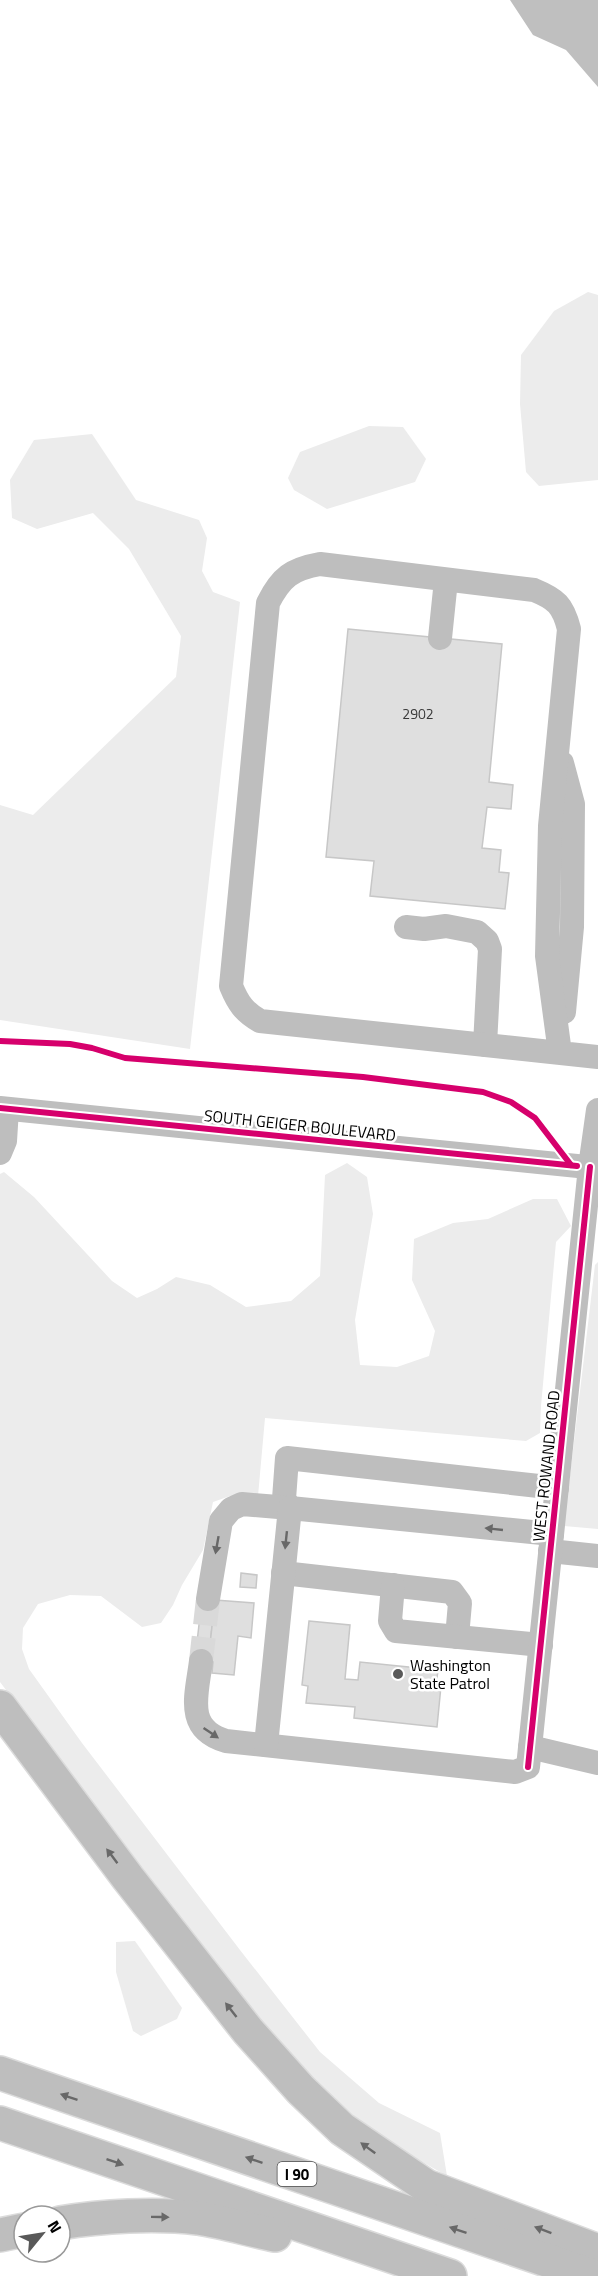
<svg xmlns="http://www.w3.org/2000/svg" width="598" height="2276" viewBox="0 0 598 2276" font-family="'Titillium Web',sans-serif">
<rect width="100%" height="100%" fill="#fff"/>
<g fill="#ececec">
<polygon points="588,292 598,295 598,480 539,486 526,472 520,404 521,355 554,311"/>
<polygon points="369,426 403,427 426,459 415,482 327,509 294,490 288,478 300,452"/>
<polygon points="92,434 136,500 199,520 207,538 202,571 213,592 240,602 190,1049 0,1020 0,805 33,815 176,677 181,636 129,549 93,513 37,529 12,518 10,480 34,440"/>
<polygon points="347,1163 367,1177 373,1214 355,1320 360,1365 397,1367 429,1356 435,1331 412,1280 414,1239 453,1223 488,1219 533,1199 557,1199 571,1226 556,1242 541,1406 540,1433 526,1441 265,1418 258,1496 230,1496 213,1502 203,1550 182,1585 173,1605 161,1623 142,1627 101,1596 70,1595 38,1604 23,1628 22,1649 29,1669 82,1743 240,1950 320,2052 379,2103 440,2133 447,2176 377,2136 304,2071 242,2004 0,1682 0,1174 4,1172 34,1197 112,1281 137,1298 157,1289 176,1277 210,1285 246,1307 291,1301 320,1276 325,1175"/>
<polygon points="598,1262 598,1529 564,1526 595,1265"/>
<polygon points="135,1941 182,2008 177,2019 141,2036 133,2031 116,1972 116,1942"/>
</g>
<polygon fill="#bfbfbf" points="510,0 598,0 598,87 566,50 533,35"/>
<g fill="#dfdfdf" stroke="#c7c7c7" stroke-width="1.5">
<polygon points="348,629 502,644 489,782 513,785 511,809 487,807 482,848 501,850 499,872 509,873 505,909 370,896 374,861 326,857"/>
<polygon points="241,1573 257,1575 256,1588 240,1587"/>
<polygon points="202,1598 215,1600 208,1662 195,1660"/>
<polygon points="215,1600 254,1603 251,1638 238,1636 234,1675 212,1673 213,1662 208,1662"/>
<polygon points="309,1621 350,1625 345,1679 358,1680 360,1662 438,1670 436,1686 441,1686 437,1727 354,1718 355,1707 306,1703 308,1686 302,1685"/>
</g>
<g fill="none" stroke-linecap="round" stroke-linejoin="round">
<polyline stroke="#d9d9d9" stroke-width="24" stroke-dasharray="24 12" stroke-linecap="butt" points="201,1661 208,1599"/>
<g stroke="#dbdbdb" stroke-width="36">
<g id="highway">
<polyline points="0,1707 128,1878 248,2031 301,2090 342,2129 426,2186 598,2251"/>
<polyline points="0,2073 593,2276"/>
<polyline points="0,2123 450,2276"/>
<path d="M60 2223C102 2216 155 2213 198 2218 224 2222 250 2230 275 2235"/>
<polyline points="0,2235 24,2230"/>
</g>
</g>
<g stroke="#bebebe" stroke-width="24">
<polyline points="440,638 446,580"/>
<polyline points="562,763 573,804 572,927 564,1012"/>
<polyline points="406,927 424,929 446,926 477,932 487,941 490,949 485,1045"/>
<path d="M560 1053 547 956 550 826 569 629C563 605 556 599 534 590L320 564C292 569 281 577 268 603L231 986C238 1003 244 1012 260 1021L598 1057"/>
<polyline points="0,1108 598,1168"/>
<polyline points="0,1153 5,1141 7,1109"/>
<polyline points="290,1508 284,1499 287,1458 557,1488"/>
<polyline points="550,1551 598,1556"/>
<polyline points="283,1573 452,1592 460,1603 457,1637"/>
<polyline points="393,1585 390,1621 396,1631 541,1645"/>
<polyline points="208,1599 221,1521 231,1509 242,1504 290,1508"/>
<path d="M201 1661C197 1694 184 1729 226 1741L515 1772 528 1767 590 1167 598 1110"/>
<polyline points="266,1745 290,1508 552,1534"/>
<polyline points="530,1747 598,1763"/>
</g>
<use href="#highway" stroke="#bebebe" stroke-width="33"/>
<g stroke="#fff" stroke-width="10">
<g id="cycleway">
<polyline points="0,1041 70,1044 92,1048 125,1058 363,1077 483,1092 511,1102 535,1118 571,1165"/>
<polyline points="0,1108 577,1166"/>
<polyline points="528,1767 590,1167"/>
</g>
</g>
<use href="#cycleway" stroke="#d6006c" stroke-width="6"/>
</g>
<defs><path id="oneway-solid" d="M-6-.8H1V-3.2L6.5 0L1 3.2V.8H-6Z" transform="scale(1.5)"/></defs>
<g fill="#686868">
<use href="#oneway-solid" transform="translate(494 1529) rotate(-174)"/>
<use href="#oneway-solid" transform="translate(286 1540) rotate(96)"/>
<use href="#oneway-solid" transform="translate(217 1545) rotate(100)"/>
<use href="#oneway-solid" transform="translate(211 1733) rotate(34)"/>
<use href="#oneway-solid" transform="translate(112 1856) rotate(-127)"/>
<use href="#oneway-solid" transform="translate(231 2010) rotate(-128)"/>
<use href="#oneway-solid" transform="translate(69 2097) rotate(-161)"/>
<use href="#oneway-solid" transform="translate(368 2148) rotate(-144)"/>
<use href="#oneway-solid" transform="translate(254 2160) rotate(-161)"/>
<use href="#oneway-solid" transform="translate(115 2162) rotate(19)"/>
<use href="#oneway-solid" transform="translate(160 2217) rotate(1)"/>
<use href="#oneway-solid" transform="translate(458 2230) rotate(-161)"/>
<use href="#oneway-solid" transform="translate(543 2230) rotate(-159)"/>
</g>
<circle fill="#595959" stroke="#fff" stroke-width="2" cx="398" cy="1674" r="6"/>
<g text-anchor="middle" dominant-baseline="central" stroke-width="5" stroke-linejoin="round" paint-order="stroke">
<g font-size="14" fill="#383838">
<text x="418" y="713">2902</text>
</g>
<rect fill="#fff" stroke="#4c4c4c" stroke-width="1.5" x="277.5" y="2162" width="39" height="24" rx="4.5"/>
<g font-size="15" font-weight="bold" fill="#000">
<text x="297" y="2174">I 90</text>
</g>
<g font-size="16" fill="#000" stroke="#fff">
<text transform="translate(300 1125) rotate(6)">SOUTH GEIGER BOULEVARD</text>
<text transform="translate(546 1466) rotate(-84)">WEST ROWAND ROAD</text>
</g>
<g font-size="16" fill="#000" stroke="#fff" text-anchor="start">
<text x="410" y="1665">Washington<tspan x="410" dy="18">State Patrol</tspan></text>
</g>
</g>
<g transform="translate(42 2234) rotate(60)"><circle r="28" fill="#ffffff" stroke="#999999" stroke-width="1.5"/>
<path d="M0-4.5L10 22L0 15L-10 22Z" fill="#595959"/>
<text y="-9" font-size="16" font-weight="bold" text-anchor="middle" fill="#000000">N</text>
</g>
</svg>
